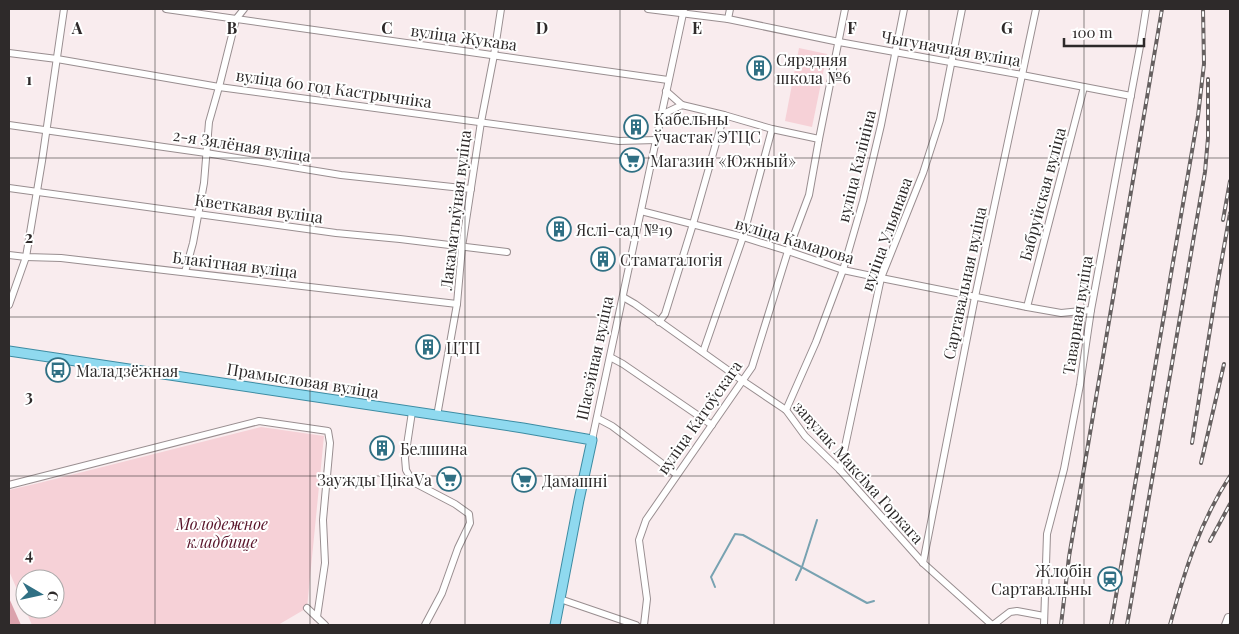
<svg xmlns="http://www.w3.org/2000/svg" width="1239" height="634" viewBox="0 0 1239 634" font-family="'Playfair Display',serif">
<rect width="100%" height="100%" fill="#f9ecee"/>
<g fill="#f6d1d7">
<polygon points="799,48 827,54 812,127 785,121"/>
<polygon points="261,427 324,436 307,608 278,625 32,625 25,609 55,609 55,579 25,579 25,608 9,571 9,490 39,483"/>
</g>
<polygon fill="#dba2ac" points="9,598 21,625 9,625"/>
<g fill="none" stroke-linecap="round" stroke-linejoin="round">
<g stroke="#78a2b1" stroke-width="2">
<polyline points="796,580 802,567 817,520"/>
<polyline points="715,587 711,577 735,534 743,535 867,603 874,601"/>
</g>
<g stroke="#998e90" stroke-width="8">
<g id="minor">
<polyline points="166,9 668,80"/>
<polyline points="648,9 728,19 839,42 1022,75 1131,96"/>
<polyline points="728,19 730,9"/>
<polyline points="9,53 57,59 219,87 619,141 656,140"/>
<polyline points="666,91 682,105"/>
<polyline points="661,115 682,105 724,115 772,129 819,139"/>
<polyline points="9,125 206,153 341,175 471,189"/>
<polyline points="9,188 336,233 400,239 507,252"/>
<polyline points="641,211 743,237 788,251 843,270 881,278 1027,307 1061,313 1091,310"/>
<polyline points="9,255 26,257 61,258 457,304"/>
<polyline points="185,272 193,243 204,183 209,122 219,87 236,19 244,9"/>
<polyline points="623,297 635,304 743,381 786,410 805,436 840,470 923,563 992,625"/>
<polyline points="9,305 26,257 42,161 64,9"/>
<polyline points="1027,307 1084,87"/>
<polyline points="659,322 665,314 693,224 724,115"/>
<polyline points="703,352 743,237 772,129"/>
<polyline points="610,357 623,364 712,425"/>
<polyline points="786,410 816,342 843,270 863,201 881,125 904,9"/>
<polyline points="412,412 405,458 406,470 413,482 455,504 469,514 470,523 458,548 442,593 425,625"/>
<polyline points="437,416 457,304 462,247 481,122 494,55 501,9"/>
<polyline points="597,418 612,426 676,474"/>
<polyline points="592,440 684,9"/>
<polyline points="840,470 881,278 923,173 940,120 962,9"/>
<polyline points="9,485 259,421 328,431 330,443 323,520 325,563 317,617"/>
<polyline points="923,563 975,297 1036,9"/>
<polyline points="560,599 636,625"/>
<polyline points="307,608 325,625"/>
<polyline points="644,625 647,599 639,540 646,520 752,367 788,251 809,195 819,139 845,9"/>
<polyline points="993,625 1010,612 1017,611 1044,616"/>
<polyline points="1044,625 1047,534 1064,469 1080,385 1091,310 1141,41 1146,9"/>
<polyline points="1225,625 1228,617 1230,617"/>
</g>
</g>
<g stroke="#3d8ca3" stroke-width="11">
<polyline id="major" points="9,351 523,428 592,440 579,500 555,625"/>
</g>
<use href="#minor" stroke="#fff" stroke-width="6"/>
<use href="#major" stroke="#8fd9ef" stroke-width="9"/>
<g stroke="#666060" stroke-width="4">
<g id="rail">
<polyline points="1223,220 1230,181"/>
<polyline points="1192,443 1216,292 1230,213"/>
<polyline points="1201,463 1224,364"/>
<polyline points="1210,541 1230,504"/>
<polyline points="1061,625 1069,557 1162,9"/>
<polyline points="1111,625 1198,116 1204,64 1203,9"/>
<polyline points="1127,625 1205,172 1208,138 1208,79"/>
<path d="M1170 625C1184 572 1200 522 1230 476"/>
</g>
</g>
<use href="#rail" stroke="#fff" stroke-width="2" stroke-dasharray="5.5" stroke-linecap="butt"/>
</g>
<path fill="none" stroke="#2e2a2a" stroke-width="1" stroke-opacity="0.55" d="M155 9V625M310 9V625M465 9V625M620 9V625M774 9V625M929 9V625M1084 9V625M9 158H1230M9 317H1230M9 476H1230"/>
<defs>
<g id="building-ring" transform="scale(1.25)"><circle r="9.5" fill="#fff" stroke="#307084" stroke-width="1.5"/><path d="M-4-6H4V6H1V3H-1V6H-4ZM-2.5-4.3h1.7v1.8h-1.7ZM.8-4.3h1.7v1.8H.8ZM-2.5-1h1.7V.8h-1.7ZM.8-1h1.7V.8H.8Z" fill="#307084"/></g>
<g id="supermarket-ring" transform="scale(1.25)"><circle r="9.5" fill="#fff" stroke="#307084" stroke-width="1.5"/><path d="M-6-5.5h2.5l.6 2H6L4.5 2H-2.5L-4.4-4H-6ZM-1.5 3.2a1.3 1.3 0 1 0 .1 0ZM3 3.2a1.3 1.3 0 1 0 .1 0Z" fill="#307084"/></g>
<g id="bus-ring" transform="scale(1.25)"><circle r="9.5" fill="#fff" stroke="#307084" stroke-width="1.5"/><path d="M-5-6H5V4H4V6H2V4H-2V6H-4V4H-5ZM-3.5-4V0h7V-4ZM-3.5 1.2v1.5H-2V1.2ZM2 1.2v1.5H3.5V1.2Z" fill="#307084"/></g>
<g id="station-ring" transform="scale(1.25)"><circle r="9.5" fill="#fff" stroke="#307084" stroke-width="1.5"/><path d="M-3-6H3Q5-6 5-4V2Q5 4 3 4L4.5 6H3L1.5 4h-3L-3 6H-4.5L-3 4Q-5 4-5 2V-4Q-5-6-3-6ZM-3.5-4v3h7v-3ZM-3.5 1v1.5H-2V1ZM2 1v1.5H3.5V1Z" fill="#307084"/></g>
</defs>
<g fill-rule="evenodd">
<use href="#building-ring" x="759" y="68"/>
<use href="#building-ring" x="636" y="127"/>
<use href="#supermarket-ring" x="632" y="160"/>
<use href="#building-ring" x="559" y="229"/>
<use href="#building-ring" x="603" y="259"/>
<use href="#building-ring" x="428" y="347"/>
<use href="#bus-ring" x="58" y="370"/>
<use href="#building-ring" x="382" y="448"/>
<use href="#supermarket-ring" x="449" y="479"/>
<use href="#supermarket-ring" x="524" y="480"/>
<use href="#station-ring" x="1110" y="579"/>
</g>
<g text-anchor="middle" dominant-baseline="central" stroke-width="4" stroke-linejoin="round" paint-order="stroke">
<g font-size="16" fill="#2e2a2a" stroke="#fff">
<text transform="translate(464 37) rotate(8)">вуліца Жукава</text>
<text transform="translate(951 48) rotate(10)">Чыгуначная вуліца</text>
<text transform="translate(334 88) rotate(8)">вуліца 60 год Кастрычніка</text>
<text transform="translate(242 145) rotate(9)">2-я Зялёная вуліца</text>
<text transform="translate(856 166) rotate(-76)">вуліца Калініна</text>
<text transform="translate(1042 194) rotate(-75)">Бабруйская вуліца</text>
<text transform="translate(259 208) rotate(8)">Кветкавая вуліца</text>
<text transform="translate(455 210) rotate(-83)">Лакаматыўная вуліца</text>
<text transform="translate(886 234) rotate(-70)">вуліца Ульянава</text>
<text transform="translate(795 240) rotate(17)">вуліца Камарова</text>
<text transform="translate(235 264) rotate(7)">Блакітная вуліца</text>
<text transform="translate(964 283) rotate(-78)">Сартавальная вуліца</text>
<text transform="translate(1077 315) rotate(-81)">Таварная вуліца</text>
<text transform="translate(594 358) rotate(-78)">Шасэйная вуліца</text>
<text transform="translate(303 380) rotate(9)">Прамысловая вуліца</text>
<text transform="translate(699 417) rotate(-55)">вуліца Катоўскага</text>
<text transform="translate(859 472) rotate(48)">завулак Максіма Горкага</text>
</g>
<g font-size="16" fill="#2e2a2a" stroke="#fff" text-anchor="start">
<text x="776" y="59">Сярэдняя<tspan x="776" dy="18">школа №6</tspan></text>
<text x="654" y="118">Кабельны<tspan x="654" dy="18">ўчастак ЭТЦС</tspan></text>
<text x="650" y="160">Магазин «Южный»</text>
<text x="576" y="229">Яслі-сад №19</text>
<text x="620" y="259">Стаматалогія</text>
<text x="446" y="347">ЦТП</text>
<text x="76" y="370">Маладзёжная</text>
<text x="400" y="448">Белшина</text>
<text x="432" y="479" text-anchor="end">Заужды ЦікаVа</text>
<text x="542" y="480">Дамашні</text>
<text x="1092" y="570" text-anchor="end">Жлобін<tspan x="1092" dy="18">Сартавальны</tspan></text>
</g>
<g font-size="16" font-style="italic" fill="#571328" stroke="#fff">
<text x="222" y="523">Молодежное<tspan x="222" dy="18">кладбище</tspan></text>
</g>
</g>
<g font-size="16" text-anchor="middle" font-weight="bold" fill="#2e2a2a" stroke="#fff" stroke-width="4" stroke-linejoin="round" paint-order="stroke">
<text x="77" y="34">A</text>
<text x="232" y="34">B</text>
<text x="387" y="34">C</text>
<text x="542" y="34">D</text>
<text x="697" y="34">E</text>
<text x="852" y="34">F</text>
<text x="1007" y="34">G</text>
<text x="29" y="85">1</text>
<text x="29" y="243">2</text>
<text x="29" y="402">3</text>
<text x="29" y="560">4</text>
</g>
<rect width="1239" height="634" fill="none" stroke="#2e2a2a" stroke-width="20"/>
<g transform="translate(40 594) rotate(99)"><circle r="24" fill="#ffffff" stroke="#abaaaa"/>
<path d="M0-4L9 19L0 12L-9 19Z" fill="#307084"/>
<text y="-8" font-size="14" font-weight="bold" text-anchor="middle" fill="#2e2a2a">С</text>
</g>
<path d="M1064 38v8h80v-8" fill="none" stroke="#2e2a2a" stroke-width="2.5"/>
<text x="1072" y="38" font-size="15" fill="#2e2a2a" stroke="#ffffff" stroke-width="4" paint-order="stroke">100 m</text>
</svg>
